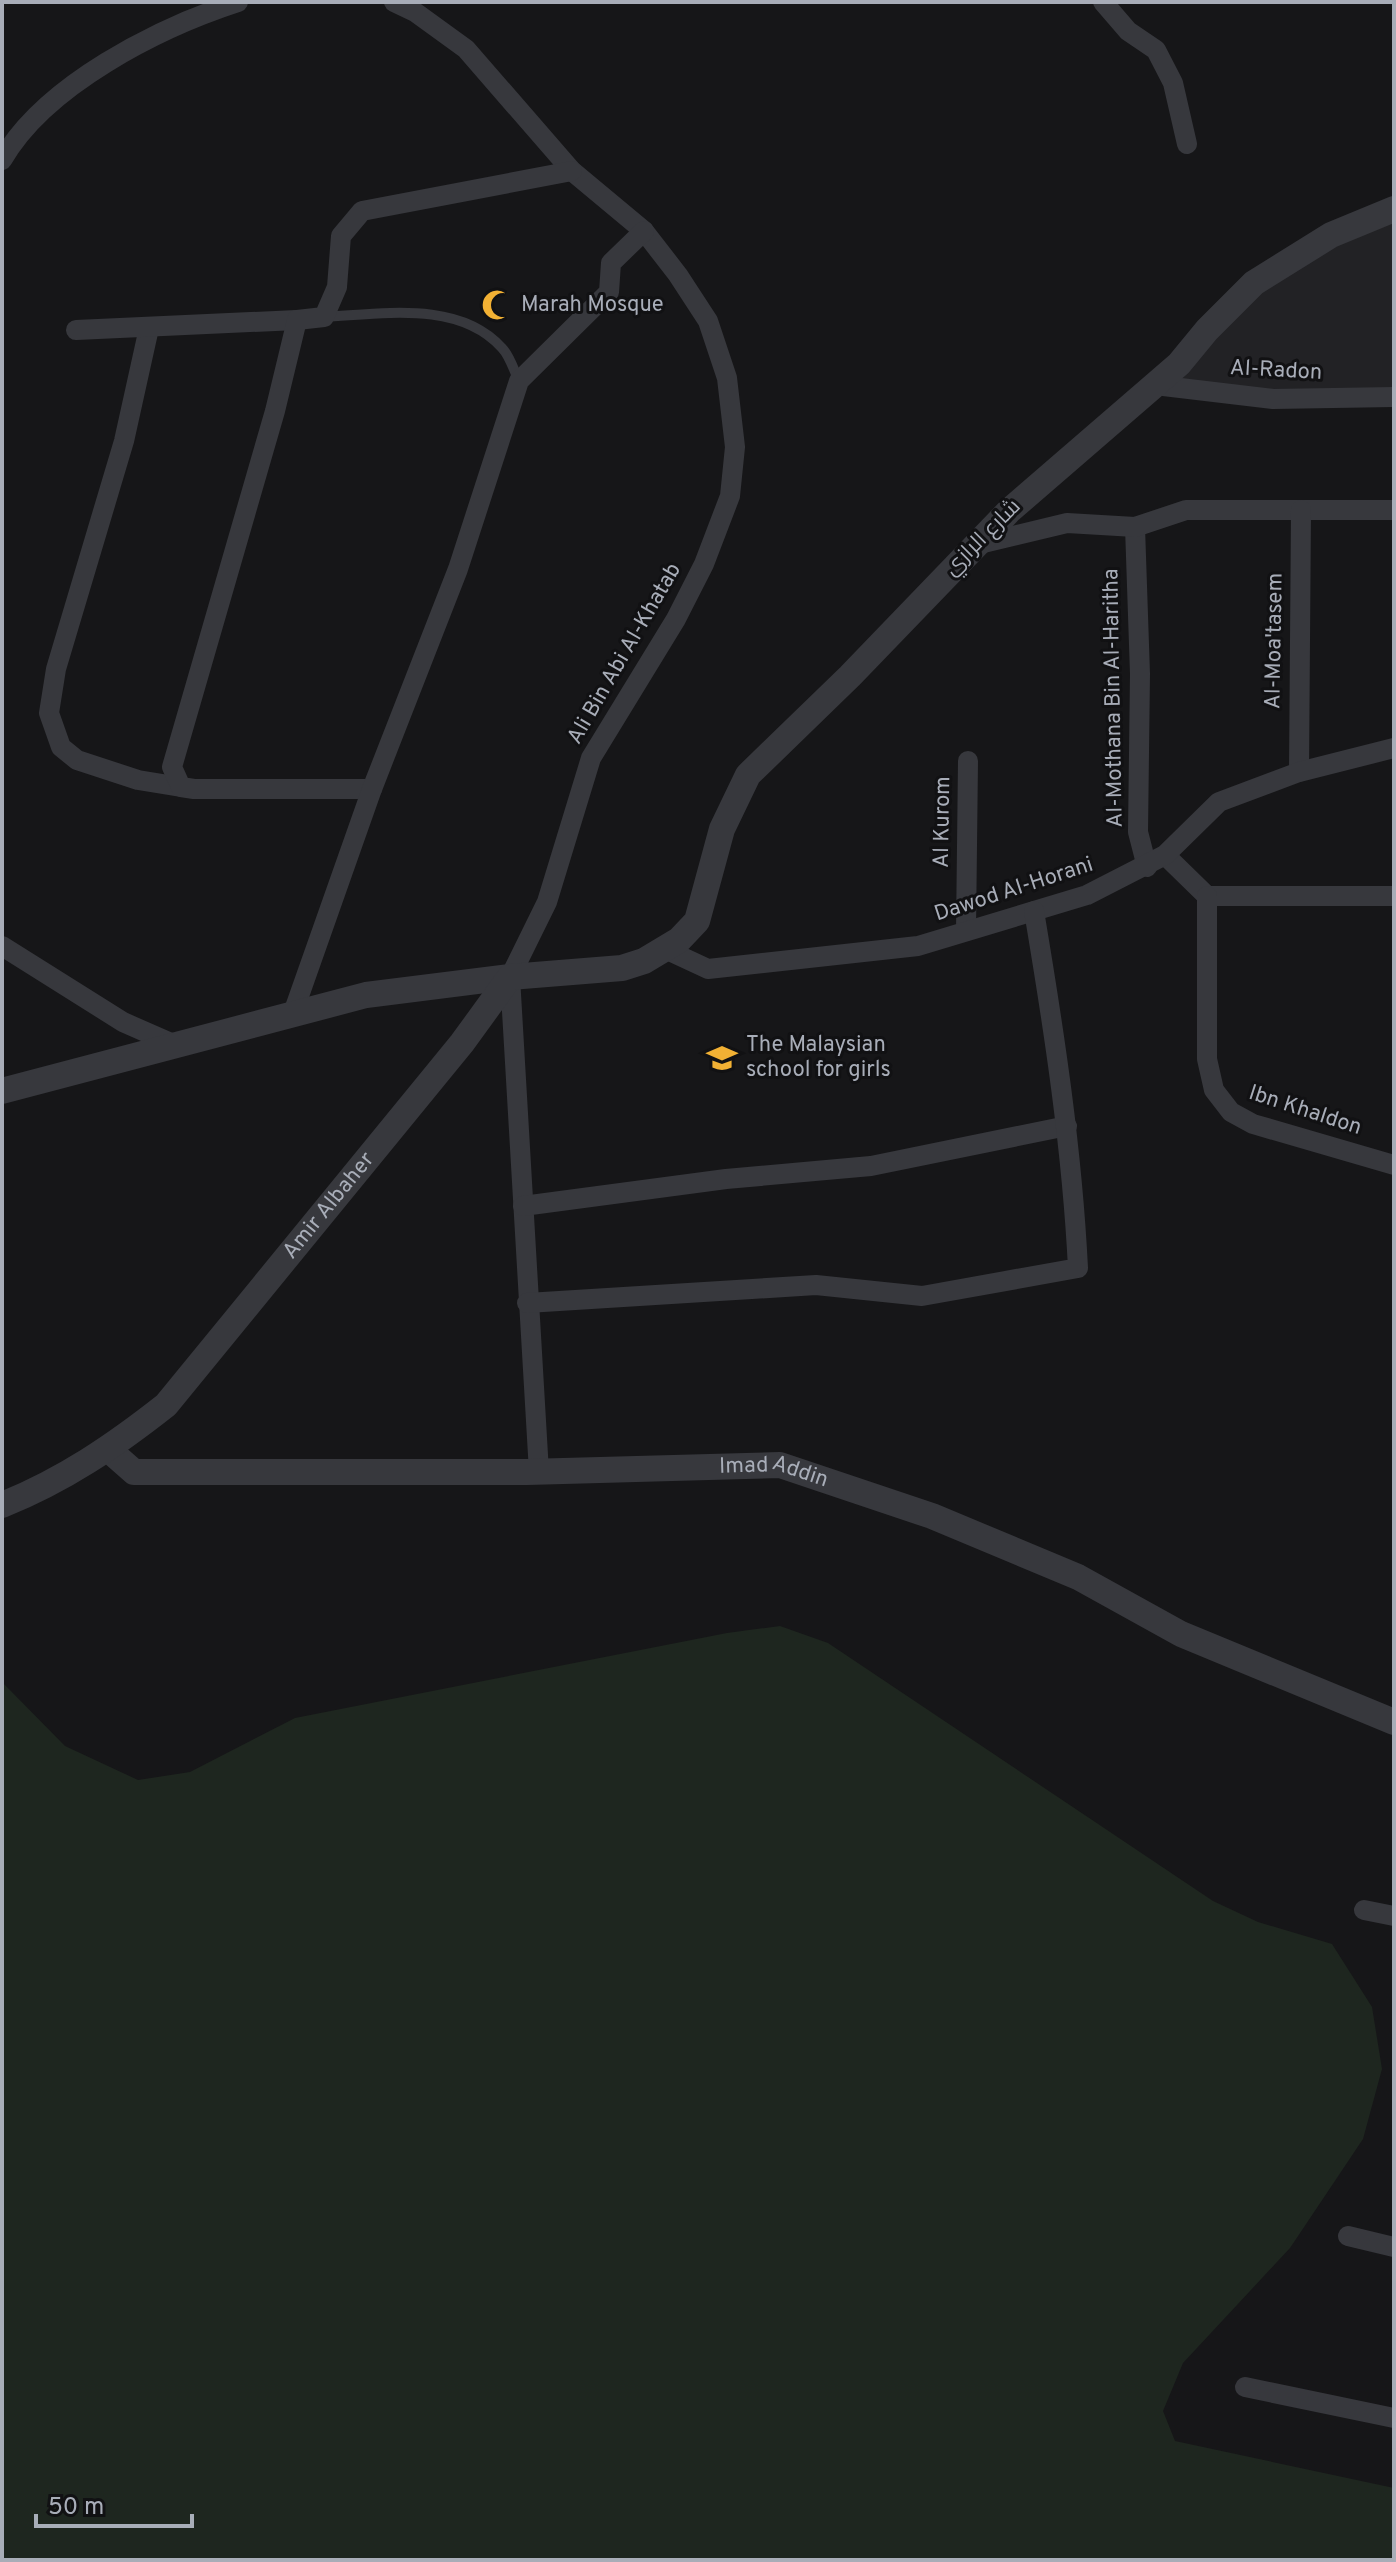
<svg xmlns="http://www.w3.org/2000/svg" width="1396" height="2562" viewBox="0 0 1396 2562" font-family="Overpass,Cairo,sans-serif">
<rect width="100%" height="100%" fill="#161618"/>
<polygon fill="#222225" points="1394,212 1394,395 1154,387 1293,251"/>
<polygon fill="#1e261f" points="780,1626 828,1643 1213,1901 1258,1922 1332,1944 1372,2007 1382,2069 1363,2139 1290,2248 1183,2363 1163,2411 1175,2441 1394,2488 1394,2560 2,2560 2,1682 65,1746 138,1780 190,1772 295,1718 727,1633"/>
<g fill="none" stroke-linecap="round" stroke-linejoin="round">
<path stroke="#37383d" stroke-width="10" d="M324 317C382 314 459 300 502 348 510 356 514 371 519 381"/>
<g stroke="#37383d" stroke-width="20">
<polyline points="394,2 415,12 466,49 572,171 644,231 678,275 708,321 727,378 735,447 730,496 704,564 676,619 591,758 547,902 510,977 539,1472"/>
<polyline points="1103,2 1128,31 1156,50 1173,83 1187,144"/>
<path d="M2 160C45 85 158 28 238 2"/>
<polyline points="149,328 124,441 56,669 49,713 61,747 77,760 138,780 181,787"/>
<polyline points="76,330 297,320"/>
<polyline points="1155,385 1273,399 1394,397"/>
<polyline points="1135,527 1140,674 1138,832 1147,867"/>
<polyline points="975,545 1067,523 1135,527 1186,510 1394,510"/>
<polyline points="1299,772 1301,510"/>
<polyline points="372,789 194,789 181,787 172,767 275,411 297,320 324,317 337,287 341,236 362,211 572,171"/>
<polyline points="1165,855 1207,896 1394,896"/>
<polyline points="1207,896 1207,1059 1214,1090 1231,1112 1253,1124 1394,1165"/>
<polyline points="966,931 968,761"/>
<polyline points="2,946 123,1022 173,1044"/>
<polyline points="665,949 708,969 918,946 1087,895 1165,855 1219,802 1299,772 1394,748"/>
<polyline points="293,1013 372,789 458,569 519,381 609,292 611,263 644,231"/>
<polyline points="523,1206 726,1179 871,1166 1067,1126"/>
<path d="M527 1303 816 1285 922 1296 1078 1268C1072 1148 1054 1030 1034 911"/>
<polyline points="1364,1910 1394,1916"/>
<polyline points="1348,2236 1394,2247"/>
<polyline points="1245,2387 1394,2418"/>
</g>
<g stroke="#37383d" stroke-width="26">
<polyline points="2,1091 366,995 510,977"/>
<path id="s1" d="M109 1450 134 1472H527L780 1465 932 1516 1078 1577 1181 1634 1394 1722"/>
<path id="s2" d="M2 1505C64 1480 114 1446 166 1405L462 1043 510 977 622 968 644 961 679 940 697 921 722 829 748 775 850 676 1009 511 1179 364 1207 330 1254 283 1331 235 1394 209"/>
</g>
</g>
<defs>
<g id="mosque-bare" transform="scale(2.4)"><path d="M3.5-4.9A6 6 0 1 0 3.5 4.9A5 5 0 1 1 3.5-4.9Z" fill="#f2b134" stroke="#111113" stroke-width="2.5" paint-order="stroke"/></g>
<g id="school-bare" transform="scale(2.4)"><path d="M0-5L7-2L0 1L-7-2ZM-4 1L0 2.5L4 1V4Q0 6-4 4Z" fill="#f2b134" stroke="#111113" stroke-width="2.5" paint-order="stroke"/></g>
</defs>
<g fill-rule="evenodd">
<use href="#mosque-bare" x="497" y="305"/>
<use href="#school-bare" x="722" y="1058"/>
</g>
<g text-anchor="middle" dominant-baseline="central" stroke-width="6" stroke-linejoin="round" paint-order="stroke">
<g font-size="22" fill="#a8adb8" stroke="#111113" text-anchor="start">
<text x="521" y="305">Marah Mosque</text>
<text x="746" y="1045">The Malaysian<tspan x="746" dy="25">school for girls</tspan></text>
</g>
<g font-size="22" fill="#a8adb8" stroke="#111113">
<text transform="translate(1276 371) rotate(3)">Al-Radon</text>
<text transform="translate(983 538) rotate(-45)">شارع الرازي</text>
<text transform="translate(1275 641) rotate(-89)">Al-Moa'tasem</text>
<text transform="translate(625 654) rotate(-60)">Ali Bin Abi Al-Khatab</text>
<text transform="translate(1114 698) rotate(-91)">Al-Mothana Bin Al-Haritha</text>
<text transform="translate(943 822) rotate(-89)">Al Kurom</text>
<text transform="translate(1014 890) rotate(-18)">Dawod Al-Horani</text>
<text transform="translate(1305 1111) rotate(18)">Ibn Khaldon</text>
<text stroke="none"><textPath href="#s2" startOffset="450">Amir Albaher</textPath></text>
<text stroke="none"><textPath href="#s1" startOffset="674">Imad Addin</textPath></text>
</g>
</g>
<rect width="1396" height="2562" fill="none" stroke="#a8adb8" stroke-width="8"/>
<path d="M36 2514v12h156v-12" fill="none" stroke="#a8adb8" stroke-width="4"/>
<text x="48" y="2514" font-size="24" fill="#a8adb8" stroke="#111113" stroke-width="6" paint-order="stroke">50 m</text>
</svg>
